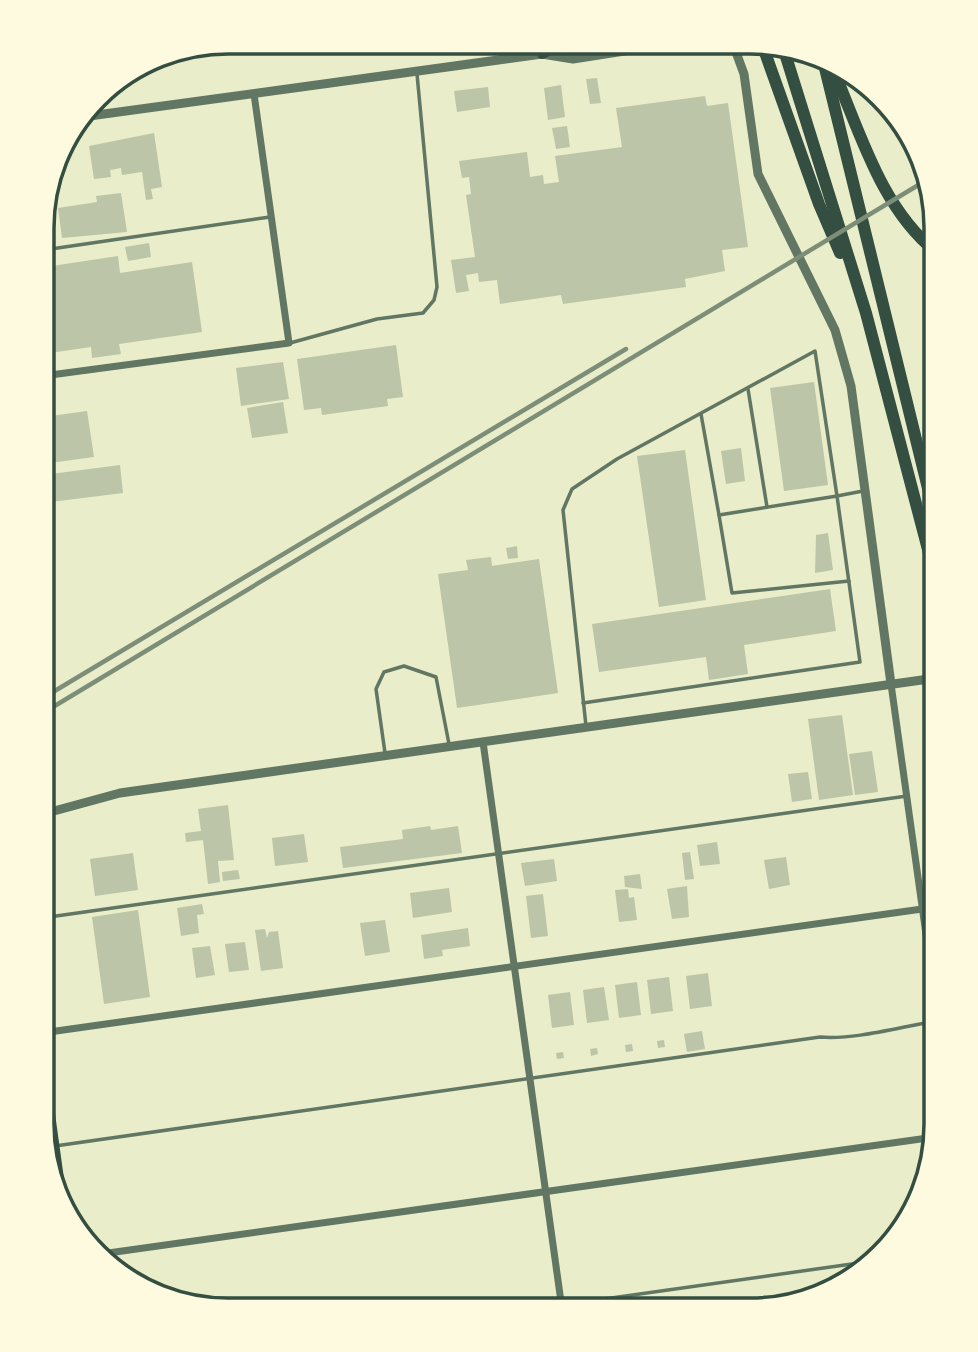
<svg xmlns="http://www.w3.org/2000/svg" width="978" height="1352" viewBox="0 0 978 1352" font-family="Rubik,sans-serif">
<rect width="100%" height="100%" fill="#e9edc9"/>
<g fill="#bcc5a7">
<polygon points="597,78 601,103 590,104 586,79"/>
<polygon points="561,85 565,117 548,120 544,88"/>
<polygon points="488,87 490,107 457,112 454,91"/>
<polygon points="705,96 707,106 728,103 748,247 722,250 725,271 685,279 686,287 563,304 561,295 500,304 497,280 479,282 478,273 466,275 469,291 456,293 451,260 475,257 466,195 471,194 469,177 462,178 459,161 527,152 530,177 543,175 544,184 559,182 555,156 622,147 616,108"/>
<polygon points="567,126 570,147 556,149 552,128"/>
<polygon points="154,133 162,187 151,189 153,199 146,200 142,172 122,175 121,168 110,170 111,177 94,179 89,146"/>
<polygon points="121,193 127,232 62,238 58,208 97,202 96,196"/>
<polygon points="44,216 49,243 44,243"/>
<polygon points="149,243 151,257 128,261 125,247"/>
<polygon points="118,256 120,273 192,262 202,332 119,344 121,354 92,358 91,347 43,354 44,284 54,283 52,266"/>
<polygon points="396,345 403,397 387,399 388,406 322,415 321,408 304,410 297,359"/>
<polygon points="283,362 289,399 241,406 236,368"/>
<polygon points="814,382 828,485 784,491 770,388"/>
<polygon points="283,402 288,433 252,438 247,408"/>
<polygon points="87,411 94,457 43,464 43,417"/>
<polygon points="741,448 745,481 726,484 721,451"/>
<polygon points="685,450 706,600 659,607 637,456"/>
<polygon points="120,465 123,493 43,503 43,475"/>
<polygon points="828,533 833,570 815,573 816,535"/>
<polygon points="517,546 518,558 508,559 506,548"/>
<polygon points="491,557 492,566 539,559 558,693 457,708 438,574 468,570 466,560"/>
<polygon points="830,589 836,631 744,645 748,674 709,680 706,657 599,672 592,624"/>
<polygon points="842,715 853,795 819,800 808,719"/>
<polygon points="872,751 878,792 855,795 849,754"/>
<polygon points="808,772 812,799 792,802 788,774"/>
<polygon points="228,805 234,860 218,861 220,882 208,884 203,840 186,842 185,833 201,831 198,809"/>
<polygon points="430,826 431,830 458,826 462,853 343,868 340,847 403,839 402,830"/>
<polygon points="304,834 308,862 275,866 272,838"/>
<polygon points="717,842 720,864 700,866 697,845"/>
<polygon points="690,852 694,879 685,880 682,853"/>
<polygon points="133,853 138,890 95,896 90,859"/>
<polygon points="786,857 790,885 769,889 764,860"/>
<polygon points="554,859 557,881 525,886 521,863"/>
<polygon points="238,870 240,879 223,881 222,872"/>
<polygon points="640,874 642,889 625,887 624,876"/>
<polygon points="687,886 689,917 672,919 667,889"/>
<polygon points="449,888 452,912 413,918 410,893"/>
<polygon points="628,889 629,898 634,897 637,920 619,922 615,890"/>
<polygon points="543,894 548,936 531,938 526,896"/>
<polygon points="202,904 204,914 197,915 199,933 181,936 177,908"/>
<polygon points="138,910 150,997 104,1004 92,917"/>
<polygon points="385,920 390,952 365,956 360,923"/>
<polygon points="468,928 470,946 442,950 443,956 424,959 421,935"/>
<polygon points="265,929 267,938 269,932 278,931 283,968 261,971 255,930"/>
<polygon points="245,942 249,970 229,972 225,944"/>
<polygon points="210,946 215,975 196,978 192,948"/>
<polygon points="708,973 712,1006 690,1009 686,976"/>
<polygon points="669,977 673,1011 651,1014 647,980"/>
<polygon points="637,982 641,1015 619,1018 615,985"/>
<polygon points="604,987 609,1020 587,1023 583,990"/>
<polygon points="570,992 574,1025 552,1028 548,995"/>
<polygon points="702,1031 705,1049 687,1052 684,1034"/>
<polygon points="664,1040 665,1047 658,1048 657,1041"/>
<polygon points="632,1044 633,1051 626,1052 625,1045"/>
<polygon points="597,1048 598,1054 591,1056 590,1049"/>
<polygon points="563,1052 564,1058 557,1059 556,1053"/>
</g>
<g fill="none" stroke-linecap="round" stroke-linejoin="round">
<g stroke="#617663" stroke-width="3.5">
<polyline points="44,250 270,217"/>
<polyline points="290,343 377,319 423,313 434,300 437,287 417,74"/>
<polyline points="748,389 767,507"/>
<polyline points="719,515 732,593 849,581"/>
<polyline points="583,703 860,662 837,496 719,515 701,414"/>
<polyline points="586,726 563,510 572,489 617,459 815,351 837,496 863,491"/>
<polyline points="385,753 376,689 384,672 404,666 436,677 449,744"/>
<polyline points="42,918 907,796"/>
<path d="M55 1146 820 1037C855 1040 899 1027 936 1021"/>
<polyline points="533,1309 866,1262"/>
</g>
<g stroke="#617663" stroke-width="7">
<polyline points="43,376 289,343 254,94"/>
<polyline points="891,684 936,1006"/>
<polyline points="483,742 562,1309"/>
<polyline points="42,1033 922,909"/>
<polyline points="101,1254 935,1137"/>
</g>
<g stroke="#617663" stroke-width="9">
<polyline points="733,44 744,74 758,174 835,330 851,386 891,684"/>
<polyline points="82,117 542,54 573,59 676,43"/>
<polyline points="43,814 120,793 936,678"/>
</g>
<polyline stroke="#344e41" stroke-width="10" points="42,1056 63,1208"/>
<polyline stroke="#344e41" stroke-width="10" points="542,54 566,43"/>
<g stroke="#344e41" stroke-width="12">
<polyline points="225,43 309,48 485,47 504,43"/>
<polyline points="762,44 819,204 840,253"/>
<polyline points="783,47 866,313 936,580"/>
<polyline points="824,64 936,521"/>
<path d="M832 67C860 131 880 207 936 252"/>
</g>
<g stroke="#7c8e77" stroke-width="4.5">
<polyline points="43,698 626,349"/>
<polyline points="43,713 925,181"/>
</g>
</g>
<path d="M0 0H978V1352H0ZM228 54H750A174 174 0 0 1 924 228V1124A174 174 0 0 1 750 1298H228A174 174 0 0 1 54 1124V228A174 174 0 0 1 228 54Z" fill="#fefae0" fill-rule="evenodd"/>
<path fill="none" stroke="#344e41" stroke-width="3.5" d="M228 54H750A174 174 0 0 1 924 228V1124A174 174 0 0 1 750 1298H228A174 174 0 0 1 54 1124V228A174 174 0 0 1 228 54Z"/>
</svg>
